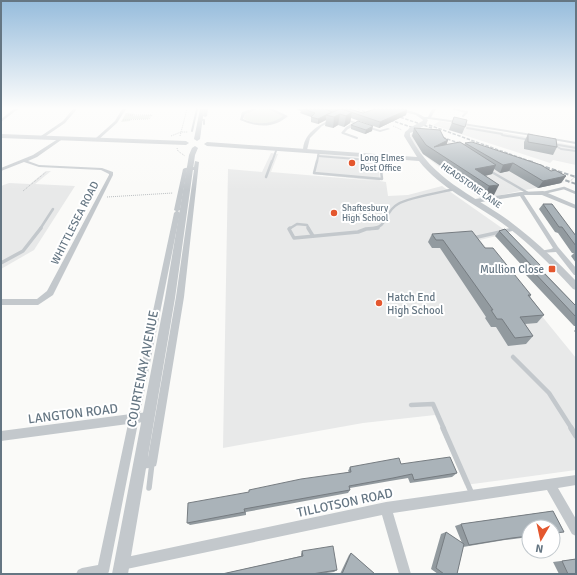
<svg xmlns="http://www.w3.org/2000/svg" width="577" height="575" viewBox="0 0 577 575" font-family="Signika,sans-serif">
<rect width="100%" height="100%" fill="#fafaf8"/>
<g fill="#e8e9e9">
<polygon points="440,121 576,146 576,165 553,160 550,163 433,125"/>
<polygon points="416,131 565,182 481,199 416,149 410,135"/>
<polygon points="271,153 278,154 271,172 377,181 313,174 318,154 378,159 380,181 386,182 388,196 408,195 442,186 509,233 480,240 576,358 576,470 465,485 435,415 363,423 223,448 228,169 262,172"/>
<polygon points="46,171 51,171 35,184 75,186 34,250 1,269 1,186 9,183 30,184"/>
</g>
<g fill="#dadfd7">
<path d="M261 109H268L285 116C269 126 261 126 244 119L245 112Z"/>
<polygon points="126,113 134,114 133,116 151,115 148,119 131,119 130,121 121,122"/>
</g>
<g fill="none" stroke-linecap="round" stroke-linejoin="round">
<g stroke="#bbbfc2" stroke-width="1" stroke-dasharray="1 1" stroke-linecap="butt">
<polyline points="123,120 149,119 152,115 127,115"/>
<polyline points="393,126 402,130"/>
<polyline points="171,136 181,132 188,132"/>
<polyline points="180,136 187,109"/>
<polyline points="177,148 178,151 185,156"/>
<polyline points="23,191 46,172"/>
<polyline points="107,197 173,193"/>
</g>
<g stroke="#c3c8cc" stroke-width="2">
<polyline points="454,109 467,112 463,116"/>
<polyline points="429,118 457,122"/>
<polyline points="200,120 204,120 204,124"/>
<polyline points="463,124 532,135"/>
<polyline points="467,128 502,134"/>
<polyline points="192,131 197,109"/>
<polyline points="343,133 357,138"/>
<polyline points="502,135 530,140"/>
<polyline points="553,139 576,143"/>
<polyline points="553,144 576,148"/>
<polyline points="554,145 561,149 576,151"/>
<polyline points="318,156 381,161"/>
<polyline points="380,156 380,162"/>
<polyline points="272,162 277,148"/>
<polyline points="317,162 319,151"/>
</g>
<g stroke="#c3c8cc" stroke-width="2.5">
<polyline points="317,161 314,173 382,179 380,161"/>
<polyline points="375,161 381,161"/>
<polyline points="490,171 528,193"/>
<polyline points="266,177 272,161"/>
<polyline points="543,193 564,188 576,193"/>
<polyline points="40,229 53,209"/>
<polyline points="289,229 297,224 307,225 309,229"/>
<path d="M369 229C391 227 382 213 398 204 407 198 442 192 455 189"/>
</g>
<g stroke="#c3c8cc" stroke-width="3.5">
<polyline points="290,228 289,229 294,238 358,232 366,229 378,228"/>
<polyline points="308,228 313,236"/>
<polyline points="473,238 513,229"/>
<polyline points="1,263 23,251 41,228"/>
</g>
<g stroke="#c3c8cc" stroke-width="4.5">
<polyline points="513,357 549,393 572,429"/>
<polyline points="411,405 433,404 444,429"/>
</g>
<g stroke="#c3c8cc" stroke-width="5.5">
<polyline points="443,428 472,494"/>
<polyline points="571,428 576,436"/>
<polyline points="149,488 152,463"/>
</g>
<g fill="#c3c8cc" fill-rule="evenodd">
<polygon points="14,109 18,109 1,122 1,119"/>
<polygon points="73,109 77,109 65,123 43,138 41,138 41,136 63,121"/>
<polygon points="122,109 126,109 117,123 98,140 96,140 96,138 115,121"/>
<polygon points="204,109 208,109 207,116 205,117 203,116"/>
<path d="M252 109H258L245 114 243 119C257 125 271 125 283 116L268 109H273L288 116C274 129 256 127 240 120L242 112Z"/>
<polygon points="432,109 436,109 430,119 424,119 424,117 428,117"/>
<polygon points="343,118 380,130 388,128 390,129 380,132 357,125 348,129 343,134 341,133 346,127 353,123 342,120 341,119"/>
<path d="M332 119 335 120 322 126 310 138 307 150 303 151C303 134 318 125 332 119Z"/>
<polygon points="61,137 64,138 37,157 28,161 39,165 102,168 113,172 113,175 53,295 38,305 1,305 1,299 37,299 47,291 109,175 109,174 101,170 39,167 24,162 1,171 1,168 33,155"/>
<path d="M195 161 199 162 184 297 157 462 156 466C150 468 141 470 135 468L134 464 135 460 148 457 176 297 194 170H187L180 210 178 211 180 213 140 413 148 412 151 414 153 417 151 420 138 423 109 571 108 574H76L78 570 82 568 98 565 128 424 1 441V431L131 414 174 213 176 211 174 210 183 169 185 168 194 167Z"/>
<polygon points="543,191 576,205 576,209 542,195 524,195 558,247 576,268 576,275 574,275 556,252 540,253 539,252 540,251 551,249 553,248 520,196 475,203 472,201 475,199 521,192"/>
<polygon points="576,475 576,485 558,488 576,519 576,536 572,534 547,490 393,513 411,574 399,574 382,515 122,570 118,568 116,564 118,560 122,558 386,502"/>
</g>
<g fill="#c3c8cc" fill-rule="evenodd">
<polygon points="200,109 204,109 200,139 197,141 194,139"/>
<path d="M392 109C405 109 418 111 428 120L426 124H422L423 120 416 115Z"/>
<path d="M409 129 413 130 410 133V136C433 180 470 193 508 220 532 238 555 259 576 281V290L573 289C551 265 528 242 502 223 474 203 440 188 419 161L207 146 204 144 207 142 417 157 404 136 405 132Z"/>
<polygon points="1,134 186,141 189,143 186,145 1,138"/>
<polygon points="195,146 198,148 195,155 175,298 128,574 112,574 165,298 189,155 192,148"/>
</g>
<g stroke="#a2aab0" stroke-width="1.5" stroke-dasharray="3.5 1.5" stroke-linecap="butt">
<polyline points="357,109 468,146"/>
<polyline points="391,114 432,128"/>
<polyline points="429,125 532,162"/>
<polyline points="527,161 529,162"/>
</g>
<g stroke="#a2aab0" stroke-width="2" stroke-dasharray="4.5 2" stroke-linecap="butt">
<polyline points="527,161 576,177"/>
<polyline points="529,161 533,162"/>
<polyline points="553,176 576,184"/>
</g>
<polyline stroke="#bbbfc2" stroke-width="1" stroke-dasharray="1 1" stroke-linecap="butt" points="568,183 576,176"/>
<polyline stroke="#c3c8cc" stroke-width="5" points="411,130 424,123"/>
</g>
<g fill="#929a9f">
<polygon points="296,109 350,109 363,113 407,110 406,115 379,128 351,118 350,123 344,127 338,125 333,128 325,126 326,120 318,124 311,122 311,117 300,113 301,111"/>
<polygon points="454,117 465,127 462,134 449,130"/>
<polygon points="351,125 372,131 365,134 351,129"/>
<polygon points="414,128 444,138 448,140 446,145 464,145 465,143 566,176 561,183 538,188 509,171 500,173 494,169 492,174 485,176 494,195 485,196 423,154 412,136"/>
<polygon points="528,134 557,147 553,155 524,149 524,142"/>
<polygon points="543,204 576,236 576,263 571,256 574,253 572,253 558,233 555,232 539,209"/>
<polygon points="499,231 541,266 540,268 576,306 576,326 574,326 526,275 528,272 495,236"/>
<polygon points="432,234 485,248 531,295 530,297 544,315 537,323 525,324 533,336 526,344 508,346 496,327 491,327 485,318 486,317 440,248 432,248 428,242"/>
<polygon points="576,329 576,333 574,331"/>
<polygon points="401,464 457,473 452,477 410,483 408,478 390,481 350,488 350,490 348,493 246,512 246,515 190,525 187,523 249,492 349,472 348,471 350,467"/>
<polygon points="553,511 564,532 553,534 553,527 529,527 529,537 505,540 463,547 457,574 438,574 431,569 441,534 446,532 462,543 455,526 461,524"/>
<polygon points="302,551 337,570 334,572 319,574 222,574 301,556 301,554"/>
<polygon points="351,553 375,574 340,574 349,555"/>
<polygon points="576,559 576,574 559,574 553,562"/>
</g>
<g fill="#777d82">
<polygon points="407,110 406,115 379,128 380,122"/>
<polygon points="332,112 332,117 326,115 326,120 318,124 318,119"/>
<polygon points="352,112 350,123 344,127 346,116"/>
<polygon points="340,114 338,125 333,128 334,117"/>
<polygon points="373,126 372,131 365,134 366,130"/>
<polygon points="448,140 445,149 434,147"/>
<polygon points="513,163 509,171 500,173 503,165"/>
<polygon points="496,165 492,174 476,178 475,169"/>
<polygon points="566,176 561,183 538,188 543,181"/>
<polygon points="499,185 494,195 485,196 489,186"/>
</g>
<g fill="#aab3b9" stroke="#777d82">
<polygon points="304,109 325,109 332,112 318,119 311,117 315,113"/>
<polygon points="340,109 352,112 346,116 340,114 334,117 326,115"/>
<polygon points="342,109 350,109 363,113 375,109 404,109 407,110 380,122"/>
<polygon points="454,117 467,120 465,127 452,123"/>
<polygon points="358,121 373,126 366,130 351,125"/>
<polygon points="414,128 440,130 444,138 448,140 434,147 460,142 496,165 475,169 499,185 489,186 426,145"/>
<polygon points="528,134 556,139 557,147 528,142"/>
<polygon points="472,142 541,165 551,171 555,170 566,176 543,181 513,163 503,165 465,143"/>
<polygon points="543,204 552,204 576,236 576,246 562,227 559,227"/>
<polygon points="505,229 541,266 533,267 499,231"/>
<polygon points="472,231 485,248 493,248 531,295 528,295 544,315 520,317 533,336 515,338 502,319 497,319 491,310 493,310 443,240 436,240 432,234"/>
<polygon points="539,268 576,306 576,317 531,269"/>
<polygon points="450,457 457,473 414,480 412,474 393,478 349,486 350,490 244,509 245,512 187,523 188,503 249,492 249,490 301,479 351,472 350,467 399,458 401,464"/>
<polygon points="553,511 564,532 553,533 553,527 529,527 529,536 512,538 469,545 461,524"/>
<polygon points="446,532 464,544 457,574 444,574 436,568"/>
<polygon points="333,546 337,570 312,574 222,574 303,556 302,551"/>
<polygon points="351,553 375,574 342,574"/>
<polygon points="576,559 576,574 568,574 562,561"/>
</g>
<linearGradient id="sky" x2="0" y2="1"><stop stop-color="#96bcdc"/><stop offset="0.57" stop-color="#fdfdfc"/><stop offset="1" stop-color="#fdfdfc" stop-opacity="0"/></linearGradient>
<rect width="577" height="190" fill="url(#sky)"/>
<g fill="#e4572e" stroke="#fff" stroke-width="1.5">
<circle cx="352" cy="163" r="4"/>
<circle cx="334" cy="213" r="4"/>
<rect x="548" y="265" width="8" height="8" rx="2"/>
<circle cx="379" cy="303" r="4"/>
</g>
<g text-anchor="middle" dominant-baseline="central" stroke-width="4" stroke-linejoin="round" paint-order="stroke">
<g font-size="9" fill="#657683" stroke="#fff" text-anchor="start">
<text x="360" y="158">Long Elmes<tspan x="360" dy="10">Post Office</tspan></text>
<text x="342" y="208">Shaftesbury<tspan x="342" dy="10">High School</tspan></text>
</g>
<g font-size="9" fill="#657683" stroke="#fff">
<text transform="translate(471 186) rotate(35)">HEADSTONE LANE</text>
</g>
<g font-size="11" fill="#657683" stroke="#fff">
<text transform="translate(75 223) rotate(-63)">WHITTLESEA ROAD</text>
</g>
<g font-size="11" fill="#657683" stroke="#fff" text-anchor="end">
<text x="544" y="269">Mullion Close</text>
<text x="387" y="297" text-anchor="start">Hatch End<tspan x="387" dy="13">High School</tspan></text>
</g>
<g font-size="13" fill="#657683" stroke="#fff">
<text transform="translate(143 369) rotate(-79)">COURTENAY AVENUE</text>
<text transform="translate(73 414) rotate(-7)">LANGTON ROAD</text>
<text transform="translate(345 503) rotate(-12)">TILLOTSON ROAD</text>
</g>
</g>
<rect width="577" height="575" fill="none" stroke="#657683" stroke-width="4"/>
<g transform="translate(541 539) rotate(189)"><circle r="19" fill="#ffffff" stroke="#c1c8cd"/>
<path d="M0-3L7 15L0 10L-7 15Z" fill="#e4572e"/>
<text y="-6" font-size="11" font-weight="bold" text-anchor="middle" fill="#657683">N</text>
</g>
</svg>
